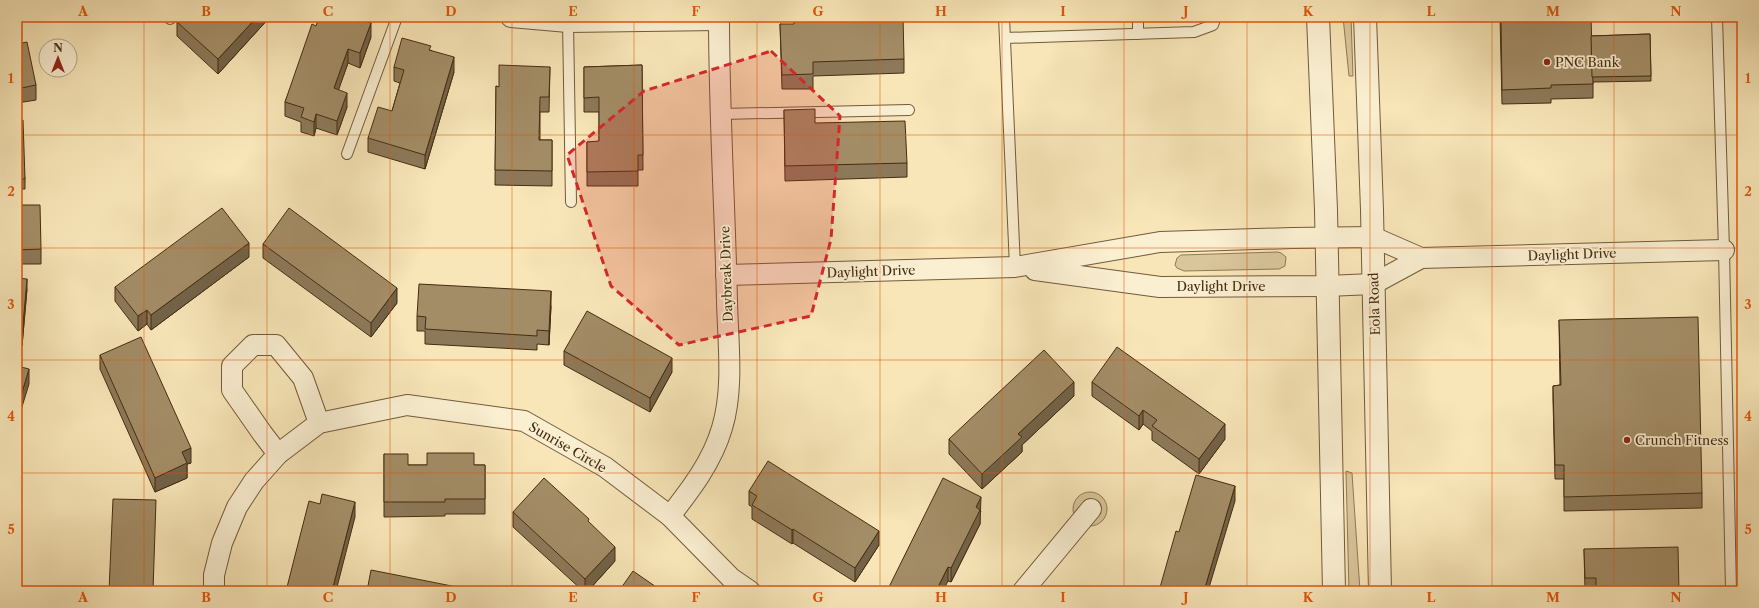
<svg xmlns="http://www.w3.org/2000/svg" width="1759" height="608" viewBox="0 0 1759 608" font-family="'Libre Caslon Text',serif">
<rect width="100%" height="100%" fill="#f8e6b8"/>
<filter id="stains"><feTurbulence type="fractalNoise" baseFrequency=".005" numOctaves="4"/><feColorMatrix values="0 0 0 0 .2 0 0 0 0 .09 0 0 0 0 .02 0 0 0 .5 -.17"/></filter>
<radialGradient id="worn" r=".72"><stop offset=".6" stop-color="#630" stop-opacity="0"/><stop offset="1" stop-color="#630" stop-opacity=".3"/></radialGradient>
<g fill="#dac69b" stroke="#907956">
<polygon points="1343,17 1351,17 1353,76 1349,76"/>
<polygon points="1278,252 1281,253 1286,257 1285,266 1279,269 1184,271 1177,268 1175,265 1177,258 1181,255"/>
<polygon points="1346,471 1352,473 1360,591 1349,591"/>
<circle cx="1090" cy="509" r="17"/>
</g>
<g fill="none" stroke-linecap="round" stroke-linejoin="round">
<g stroke="#725a3a" stroke-width="12">
<g id="service">
<polyline points="1004,17 1015,267"/>
<polyline points="1138,17 1138,34"/>
<polyline points="1717,17 1724,250 1731,591"/>
<polyline points="170,19 172,17"/>
<polyline points="568,22 571,202"/>
<polyline points="1005,38 1194,32 1213,25 1216,17"/>
<polyline points="721,114 909,110"/>
<polyline points="347,154 397,17"/>
</g>
</g>
<g stroke="#725a3a" stroke-width="22">
<g id="minor">
<polyline points="511,17 568,22 719,20"/>
<polyline points="1035,270 1160,287 1327,286 1373,284 1421,258"/>
<polyline points="726,275 1015,267 1160,242 1292,238 1373,237 1421,258 1724,250"/>
<polyline points="278,454 262,433 232,390 232,366 253,345 276,345 303,378 319,423"/>
<path d="M670 516C691 489 712 462 722 428 734 389 728 342 727 302 725 207 719 112 719 17"/>
<polyline points="214,591 214,575 222,543 237,507 254,481 278,454 319,423 407,405 524,421 605,467 670,516 731,578 750,591"/>
<polyline points="1023,591 1091,509"/>
</g>
</g>
<g stroke="#725a3a" stroke-width="24">
<g id="tertiary">
<polyline points="1318,17 1326,210 1334,591"/>
<polyline points="1365,17 1372,210 1380,591"/>
</g>
</g>
<use href="#service" stroke="#faefd1" stroke-width="10"/>
<use href="#minor" stroke="#faefd1" stroke-width="20"/>
<use href="#tertiary" stroke="#faefd1" stroke-width="22"/>
</g>
<g fill="#8c7959" stroke="#462c10">
<polygon points="181,17 270,17 218,74 177,36 177,22"/>
<polygon points="1500,17 1591,36 1650,34 1651,81 1593,82 1593,98 1551,99 1551,103 1502,104"/>
<polygon points="780,24 904,59 904,73 813,76 813,89 782,89"/>
<polygon points="316,26 371,37 360,68 348,63 338,90 347,107 337,135 316,128 314,136 301,132 301,122 285,116 285,102"/>
<polygon points="17,44 36,85 36,100 17,103"/>
<polygon points="431,50 454,72 425,169 368,152 368,138 392,111 400,83 394,81 394,67"/>
<polygon points="642,65 643,170 638,170 638,186 587,186 587,142 599,142 599,112 584,112 584,67"/>
<polygon points="550,67 549,112 540,112 540,140 552,140 552,186 495,185 496,86 499,87"/>
<polygon points="784,110 907,163 907,177 785,181"/>
<polygon points="17,121 25,179 25,189 17,189"/>
<polygon points="17,205 41,249 41,264 17,264"/>
<polygon points="263,244 397,303 371,337 263,258"/>
<polygon points="249,257 151,330 147,324 138,331 115,301 115,287"/>
<polygon points="17,278 27,289 22,346 17,345"/>
<polygon points="551,306 549,345 537,344 537,350 425,344 425,331 417,331 417,316"/>
<polygon points="1559,320 1702,493 1702,508 1564,511 1564,479 1555,479 1553,400 1553,386 1560,385"/>
<polygon points="564,351 672,372 650,412 564,365"/>
<polygon points="100,355 191,463 187,464 187,478 155,492 100,369"/>
<polygon points="1092,382 1225,439 1199,474 1152,440 1152,431 1143,424 1139,430 1092,396"/>
<polygon points="1074,396 1022,445 1022,452 982,489 949,454 949,439"/>
<polygon points="384,454 408,465 485,465 485,514 445,514 445,516 384,517"/>
<polygon points="749,491 879,545 855,582 793,543 792,544 752,519 752,507 749,505"/>
<polygon points="981,511 980,513 980,524 951,582 948,581 887,591"/>
<polygon points="513,512 615,561 588,591 583,591 513,527"/>
<polygon points="1584,549 1679,591 1585,591"/>
</g>
<g fill="#726348" stroke="#462c10">
<polygon points="257,17 270,17 218,74 218,59"/>
<polygon points="371,23 371,37 360,68 360,53"/>
<polygon points="348,49 348,63 334,103 334,88"/>
<polygon points="454,57 454,72 425,169 425,155"/>
<polygon points="347,93 347,107 337,135 337,121"/>
<polygon points="316,114 316,128 314,136 314,122"/>
<polygon points="249,243 249,257 151,330 151,315"/>
<polygon points="27,279 27,289 22,346 22,336"/>
<polygon points="397,288 397,303 371,337 371,323"/>
<polygon points="551,291 551,306 549,345 549,331"/>
<polygon points="147,310 147,324 138,331 138,316"/>
<polygon points="672,358 672,372 650,412 650,398"/>
<polygon points="29,369 29,384 17,423 17,409"/>
<polygon points="1074,382 1074,396 1022,445 1022,452 982,489 982,474 1018,434"/>
<polygon points="1143,410 1143,424 1139,430 1139,416"/>
<polygon points="1225,424 1225,439 1199,474 1199,459"/>
<polygon points="191,448 191,463 187,464 187,478 155,492 155,478 182,452"/>
<polygon points="1235,486 1235,501 1208,591 1204,591"/>
<polygon points="981,497 980,524 951,582 951,568 976,507"/>
<polygon points="355,502 355,517 336,591 332,591"/>
<polygon points="793,529 793,543 792,544 792,530"/>
<polygon points="879,531 879,545 855,582 855,568"/>
<polygon points="615,547 615,561 588,591 585,591 585,579"/>
<polygon points="948,567 948,581 943,591 936,591"/>
</g>
<g fill="#a38d67" stroke="#462c10">
<polygon points="181,17 257,17 218,59 177,22"/>
<polygon points="319,17 354,17 371,23 360,53 348,49 334,88 347,93 337,121 316,114 314,122 301,117 304,108 285,102 312,24 316,26"/>
<polygon points="874,17 903,17 904,59 813,62 813,74 782,75 780,24 794,24 794,19"/>
<polygon points="1501,17 1591,17 1593,84 1551,85 1551,88 1502,90"/>
<polygon points="1650,34 1651,76 1592,77 1591,36"/>
<polygon points="402,38 431,46 429,50 454,57 425,155 368,138 378,107 392,111 404,70 394,67"/>
<polygon points="27,42 36,85 17,89 17,44"/>
<polygon points="499,65 550,67 549,97 540,97 539,140 552,140 552,171 495,170 496,86 499,87"/>
<polygon points="642,65 643,155 638,155 638,171 587,172 587,142 599,141 599,97 584,98 584,67"/>
<polygon points="815,109 815,123 905,121 907,163 785,166 784,110"/>
<polygon points="23,120 25,179 17,179 17,121"/>
<polygon points="17,205 40,205 41,249 17,250"/>
<polygon points="222,208 249,243 151,315 147,310 138,316 115,287"/>
<polygon points="289,208 397,288 371,323 263,244"/>
<polygon points="17,278 27,279 22,336 17,335"/>
<polygon points="419,284 551,291 549,331 537,330 537,336 425,329 426,317 417,316"/>
<polygon points="587,311 672,358 650,398 564,351"/>
<polygon points="1698,317 1702,493 1564,497 1564,465 1555,465 1553,386 1561,385 1559,320"/>
<polygon points="141,337 191,448 182,452 187,463 155,478 100,355"/>
<polygon points="1117,347 1225,424 1199,459 1152,426 1157,420 1143,410 1139,416 1092,382"/>
<polygon points="1044,350 1074,382 1018,434 1022,437 982,474 949,439"/>
<polygon points="17,366 29,369 17,409"/>
<polygon points="427,453 474,453 474,465 485,465 485,499 445,499 445,502 384,502 384,454 408,454 408,465 427,465"/>
<polygon points="768,461 879,531 855,568 793,529 792,530 752,505 757,496 749,491"/>
<polygon points="1196,475 1235,486 1204,591 1159,591 1176,531 1179,532"/>
<polygon points="544,478 589,519 588,521 615,547 585,579 513,512"/>
<polygon points="943,478 981,497 976,507 980,510 951,568 948,567 936,591 887,591"/>
<polygon points="322,494 355,502 332,591 286,591 309,501 320,504"/>
<polygon points="113,499 156,500 153,591 109,591"/>
<polygon points="1678,547 1679,591 1596,591 1596,578 1585,578 1584,549"/>
<polygon points="371,570 467,589 467,591 367,591"/>
<polygon points="633,571 662,591 619,591"/>
</g>
<path fill="#d62828" fill-opacity="0.2" stroke="#d62828" stroke-width="3" stroke-dasharray="8 5" stroke-linejoin="round" d="M771 51 840 116 831 239 811 316 679 345 611 286 567 155 644 91Z"/>
<path fill="none" stroke="#e0570c" stroke-width="1" stroke-opacity="0.55" d="M144 17V591M267 17V591M390 17V591M512 17V591M634 17V591M757 17V591M880 17V591M1002 17V591M1124 17V591M1247 17V591M1370 17V591M1492 17V591M1614 17V591M17 135H1742M17 248H1742M17 360H1742M17 473H1742"/>
<g fill="#8f2418" stroke="#faefd1" stroke-width="1.5">
<circle cx="1547" cy="62" r="4"/>
<circle cx="1627" cy="440" r="4"/>
</g>
<g text-anchor="middle" dominant-baseline="central" stroke-width="3.5" stroke-linejoin="round" paint-order="stroke">
<g font-size="13" fill="#462c10" stroke="#faefd1" text-anchor="start">
<text x="1555" y="62">PNC Bank</text>
<text x="1635" y="440">Crunch Fitness</text>
</g>
<g font-size="13" fill="#462c10" stroke="#faefd1">
<text transform="translate(1572 254) rotate(-2)">Daylight Drive</text>
<text transform="translate(871 271) rotate(-2)">Daylight Drive</text>
<text transform="translate(726 274) rotate(-92)">Daybreak Drive</text>
<text x="1221" y="286">Daylight Drive</text>
<text transform="translate(1374 304) rotate(-92)">Eola Road</text>
<text transform="translate(568 447) rotate(30)">Sunrise Circle</text>
</g>
</g>
<rect width="1759" height="608" fill="none" stroke="#f8e6b8" stroke-width="44"/>
<g transform="translate(58 58)"><circle r="19" fill="#faefd1" stroke="#b2a184"/>
<path d="M0-3L7 15L0 10L-7 15Z" fill="#8f2418"/>
<text y="-6" font-size="11" font-weight="bold" text-anchor="middle" fill="#462c10">N</text>
</g>
<rect x="22" y="22" width="1715" height="564" fill="none" stroke="#e0570c" stroke-width="1.5"/>
<g font-size="13" text-anchor="middle" font-weight="bold" fill="#e0570c">
<text x="83" y="16">A</text>
<text x="206" y="16">B</text>
<text x="328" y="16">C</text>
<text x="451" y="16">D</text>
<text x="573" y="16">E</text>
<text x="696" y="16">F</text>
<text x="818" y="16">G</text>
<text x="941" y="16">H</text>
<text x="1063" y="16">I</text>
<text x="1186" y="16">J</text>
<text x="1308" y="16">K</text>
<text x="1431" y="16">L</text>
<text x="1553" y="16">M</text>
<text x="1676" y="16">N</text>
<text x="11" y="83">1</text>
<text x="1748" y="83">1</text>
<text x="11" y="196">2</text>
<text x="1748" y="196">2</text>
<text x="11" y="309">3</text>
<text x="1748" y="309">3</text>
<text x="11" y="421">4</text>
<text x="1748" y="421">4</text>
<text x="11" y="534">5</text>
<text x="1748" y="534">5</text>
<text x="83" y="602">A</text>
<text x="206" y="602">B</text>
<text x="328" y="602">C</text>
<text x="451" y="602">D</text>
<text x="573" y="602">E</text>
<text x="696" y="602">F</text>
<text x="818" y="602">G</text>
<text x="941" y="602">H</text>
<text x="1063" y="602">I</text>
<text x="1186" y="602">J</text>
<text x="1308" y="602">K</text>
<text x="1431" y="602">L</text>
<text x="1553" y="602">M</text>
<text x="1676" y="602">N</text>
</g>
<rect width="100%" height="100%" filter="url(#stains)"/>
<rect width="100%" height="100%" fill="url(#worn)"/>
</svg>
